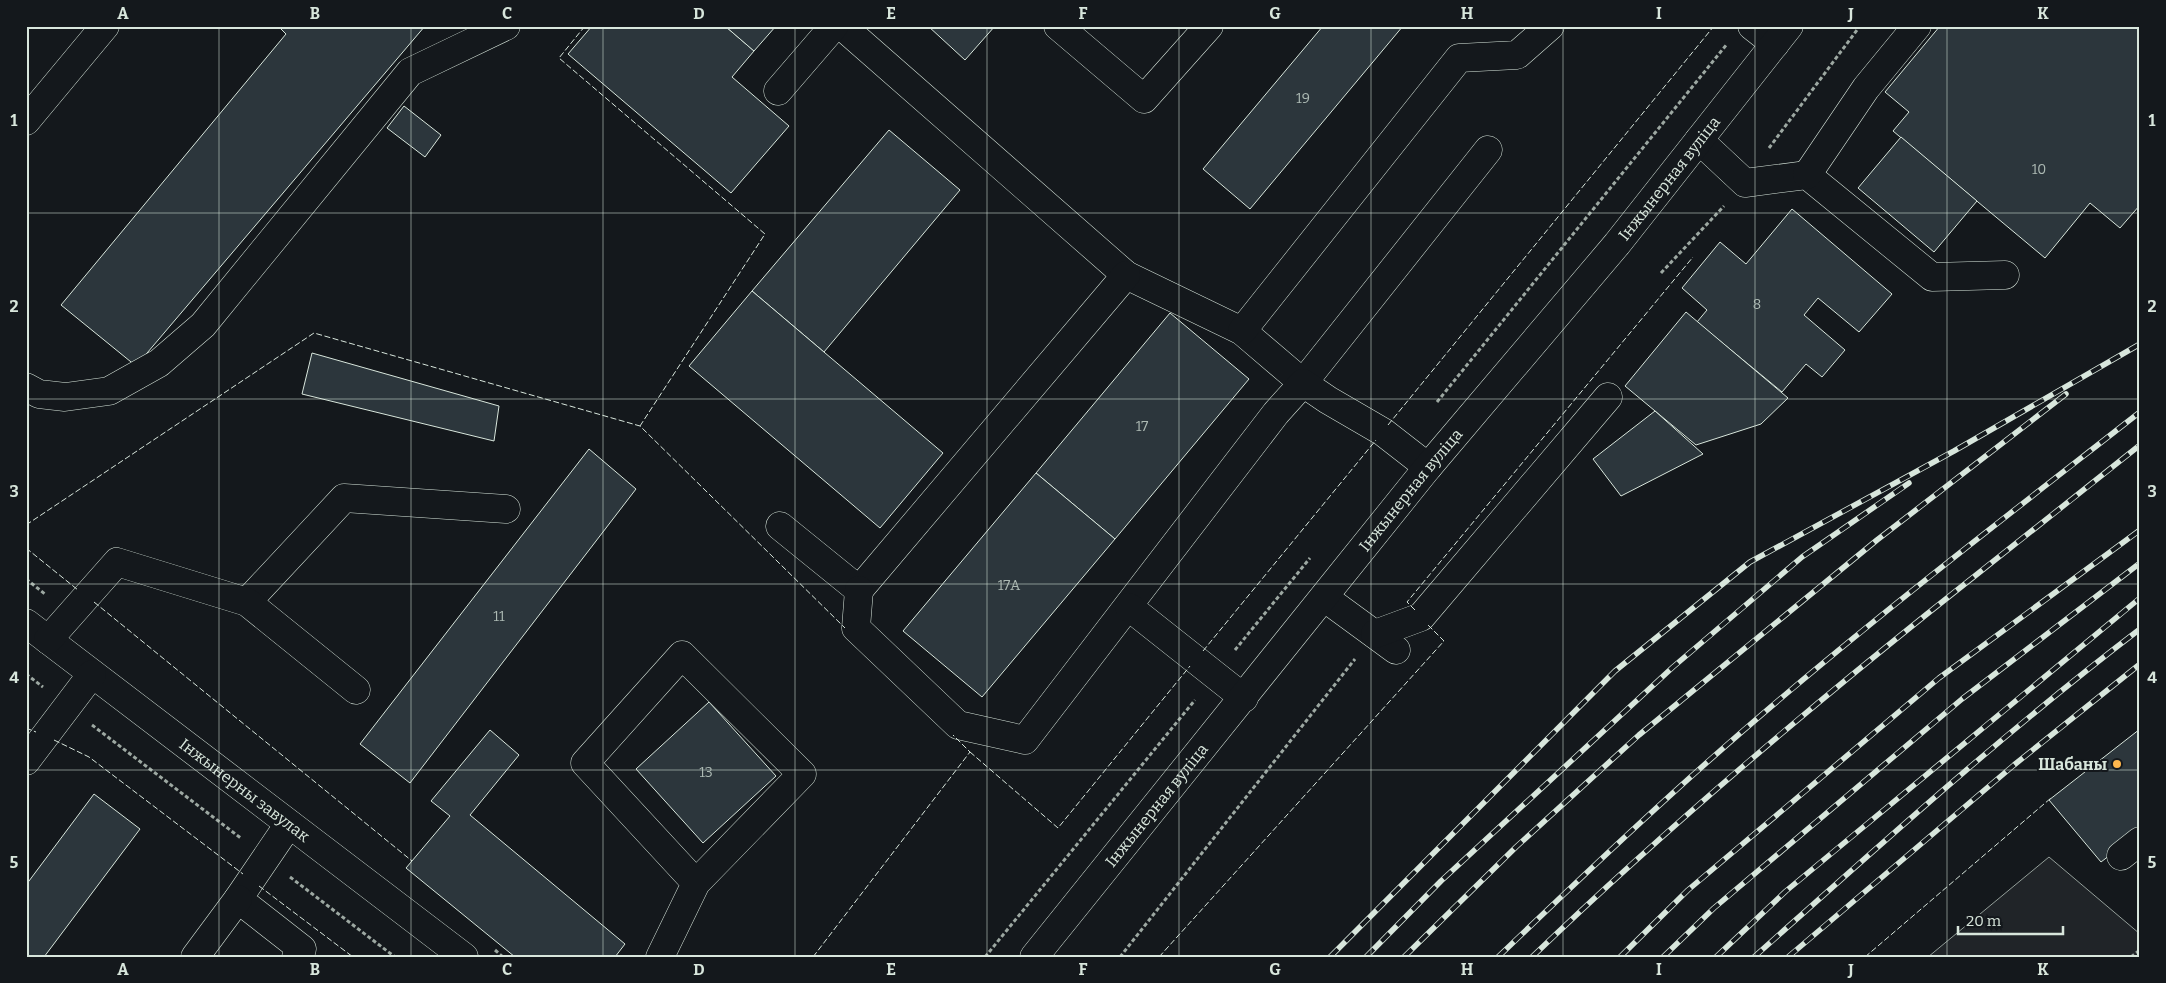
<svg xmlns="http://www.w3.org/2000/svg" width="2166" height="983" viewBox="0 0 2166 983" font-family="Bitter,serif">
<rect width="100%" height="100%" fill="#14181c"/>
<polygon fill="#202428" stroke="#939e99" points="2049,857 2140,934 2140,957 1928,957"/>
<g fill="#2c363c" stroke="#d8e6dc">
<polygon points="278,26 425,26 136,366 61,305 286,34"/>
<polygon points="592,26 725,26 754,51 732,77 789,126 731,193 568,54"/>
<polygon points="725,26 776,26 754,51"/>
<polygon points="928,26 995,26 965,60"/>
<polygon points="1323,26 1403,26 1250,209 1203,169"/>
<polygon points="1940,26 2140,26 2140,205 2120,228 2090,203 2045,258 1893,131 1909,112 1885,92"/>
<polygon points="404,106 441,135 425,157 387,128"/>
<polygon points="889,130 960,190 824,352 752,291"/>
<polygon points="1901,137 1977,201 1934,252 1858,188"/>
<polygon points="1792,209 1892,294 1859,332 1818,298 1804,315 1845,350 1822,377 1806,364 1782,392 1697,322 1707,310 1682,288 1720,242 1746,264"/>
<polygon points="752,291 943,453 880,528 689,366"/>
<polygon points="1686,312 1788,398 1761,424 1696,445 1625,386"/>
<polygon points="1170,313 1249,379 1115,539 1036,473"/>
<polygon points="312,353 499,406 494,441 302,394"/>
<polygon points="1655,411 1703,454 1621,496 1593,459"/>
<polygon points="589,449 636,489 410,783 360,744"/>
<polygon points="1036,473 1115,539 982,697 903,631"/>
<polygon points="709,702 776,776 703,843 636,769"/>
<polygon points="2140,729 2140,832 2101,862 2049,800"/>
<polygon points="490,730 519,755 470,815 625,944 615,957 515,957 406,868 450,816 431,801"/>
<polygon points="94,794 140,829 44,957 26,957 26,885"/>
</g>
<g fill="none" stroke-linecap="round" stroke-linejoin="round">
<g stroke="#d8e6dc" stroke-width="29">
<g id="minor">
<polyline points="842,26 1126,275 1242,331 1303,383 1488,150"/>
<polyline points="1058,26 1144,99 1209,26"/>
<polyline points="1752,26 1775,44"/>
<polyline points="778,91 834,26"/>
<polyline points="26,121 105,26"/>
<polyline points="1699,140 1745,183 1807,175 1932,277 2005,275"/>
<polyline points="1807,175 1866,88 1917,26"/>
<polyline points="1242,331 1459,58 1517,55 1550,26"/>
<polyline points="26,387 39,394 65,397 109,391 159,363 203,325 410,72 506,26"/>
<polyline points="780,526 859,590 1126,275"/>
<polyline points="859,590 856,628 958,725 1025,740 1276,413 1303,383 1328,400 1383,432 1428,467"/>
<polyline points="1325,598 1396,650"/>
<polyline points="247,602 344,498 506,509"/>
<polyline points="1129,607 1244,698"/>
<path id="s1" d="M26 623 464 957"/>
<polyline points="1375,634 1421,617 1608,397"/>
<polyline points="48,640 117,562 247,602 356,690"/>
<polyline points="26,761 92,674"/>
<polyline points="289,824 238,899 302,949 296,957"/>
<polyline points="2121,856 2140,841"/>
<polyline points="195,957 238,899"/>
<polyline points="660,957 696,883 802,774 682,655 585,763 696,883"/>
<path id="s2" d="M1034 957 1428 467 1617 244 1789 26"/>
</g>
</g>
<g stroke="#9da8a2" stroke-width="3" stroke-dasharray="4 2.5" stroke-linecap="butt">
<polyline points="1769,148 1860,26"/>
<polyline points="1661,273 1724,206"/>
<polyline points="1437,402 1727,44"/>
<polyline points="26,579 45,594"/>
<polyline points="1235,650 1310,558"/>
<polyline points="26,674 43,687"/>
<polyline points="92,725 242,839"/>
<polyline points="290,877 395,957"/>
<polyline points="495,950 503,957"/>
<polyline points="985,957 1195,700"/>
<polyline points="1120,957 1355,659"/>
<polyline points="2131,957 2140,950"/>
</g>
<use href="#minor" stroke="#14181c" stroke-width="28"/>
<g stroke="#d8e6dc" stroke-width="5.5">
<g id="rail">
<polyline points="1330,957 1615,671 1750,562 1954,451 2140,344"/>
<polyline points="1366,957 1441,881 1673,667 1802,557 1909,483"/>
<polyline points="1404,957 1516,847 1639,735 1877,540 2066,394"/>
<path d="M1498 957C1592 867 1686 778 1786 694 1901 597 2021 505 2140 412"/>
<path d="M1532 957C1658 836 1791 723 1927 614 1998 557 2069 502 2140 445"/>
<polyline points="1620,957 1688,890 1939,678 2140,530"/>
<polyline points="1663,957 1714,908 1962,699 2140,563"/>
<polyline points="1716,957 1786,891 2140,598"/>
<path d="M1754 957C1880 845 2006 731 2140 629"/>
<polyline points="1788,957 2014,765 2140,664"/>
</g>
</g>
<use href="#rail" stroke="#14181c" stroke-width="4" stroke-dasharray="11" stroke-linecap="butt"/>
<g stroke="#d8e6dc" stroke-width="1" stroke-dasharray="6 2.5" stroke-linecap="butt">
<polyline points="585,26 559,58 765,234 640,426"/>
<polyline points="1388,425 1714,26"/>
<polyline points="26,525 314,333 640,426 845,628"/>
<polyline points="26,548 78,590"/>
<polyline points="94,602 412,861"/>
<polyline points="1415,610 1407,602 1693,257"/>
<polyline points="1203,651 1376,440"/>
<polyline points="26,728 36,732"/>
<polyline points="54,740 89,757 243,874"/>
<polyline points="970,752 1058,828 1190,666"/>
<polyline points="259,886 353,957"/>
<polyline points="813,957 970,752 953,735"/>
<polyline points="1159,957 1444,641 1428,625"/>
<polyline points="1865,957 2051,798"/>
</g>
</g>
<path fill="none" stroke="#d8e6dc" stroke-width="1" stroke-opacity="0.55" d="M219 26V957M411 26V957M603 26V957M795 26V957M987 26V957M1179 26V957M1371 26V957M1563 26V957M1755 26V957M1947 26V957M26 213H2140M26 399H2140M26 584H2140M26 770H2140"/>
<circle fill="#ffb74d" stroke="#14181c" stroke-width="2" cx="2117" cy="764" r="5"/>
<g text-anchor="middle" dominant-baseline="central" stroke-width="4" stroke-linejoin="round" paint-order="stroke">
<g font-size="14" fill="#adbab4">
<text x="1303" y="98">19</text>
<text x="2039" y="169">10</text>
<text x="1757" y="304">8</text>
<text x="1142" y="426">17</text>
<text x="1009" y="585">17А</text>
<text x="499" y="616">11</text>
<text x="706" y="772">13</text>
</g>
<g font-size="16" fill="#d8e6dc" stroke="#14181c">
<text stroke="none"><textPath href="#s2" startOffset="1005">Інжынерная вуліца</textPath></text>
<text stroke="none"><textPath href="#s2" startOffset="600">Інжынерная вуліца</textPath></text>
<text stroke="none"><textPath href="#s1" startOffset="275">Інжынерны завулак</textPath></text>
<text stroke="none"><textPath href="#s2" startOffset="195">Інжынерная вуліца</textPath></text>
</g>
<g font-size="16" font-weight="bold" fill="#d8e6dc" stroke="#14181c" text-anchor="end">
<text x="2107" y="764">Шабаны</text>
</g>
</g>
<rect width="2166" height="983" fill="none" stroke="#14181c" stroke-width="55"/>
<path d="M1958 926v8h105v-8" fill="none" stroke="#d8e6dc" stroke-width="2.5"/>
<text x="1966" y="926" font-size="15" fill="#d8e6dc" stroke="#14181c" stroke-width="4" paint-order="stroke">20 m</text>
<rect x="28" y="28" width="2110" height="928" fill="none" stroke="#d8e6dc" stroke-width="2"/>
<g font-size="16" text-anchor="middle" font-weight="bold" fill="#d8e6dc">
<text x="123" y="19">A</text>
<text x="315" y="19">B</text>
<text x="507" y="19">C</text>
<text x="699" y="19">D</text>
<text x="891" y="19">E</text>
<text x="1083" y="19">F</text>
<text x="1275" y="19">G</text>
<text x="1467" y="19">H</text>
<text x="1659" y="19">I</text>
<text x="1851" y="19">J</text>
<text x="2043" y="19">K</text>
<text x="14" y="126">1</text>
<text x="2152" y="126">1</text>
<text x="14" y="312">2</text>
<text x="2152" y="312">2</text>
<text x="14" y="497">3</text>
<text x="2152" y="497">3</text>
<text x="14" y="683">4</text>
<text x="2152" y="683">4</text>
<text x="14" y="868">5</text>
<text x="2152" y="868">5</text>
<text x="123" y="975">A</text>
<text x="315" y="975">B</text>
<text x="507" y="975">C</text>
<text x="699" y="975">D</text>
<text x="891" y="975">E</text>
<text x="1083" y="975">F</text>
<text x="1275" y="975">G</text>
<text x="1467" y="975">H</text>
<text x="1659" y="975">I</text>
<text x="1851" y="975">J</text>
<text x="2043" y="975">K</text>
</g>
</svg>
